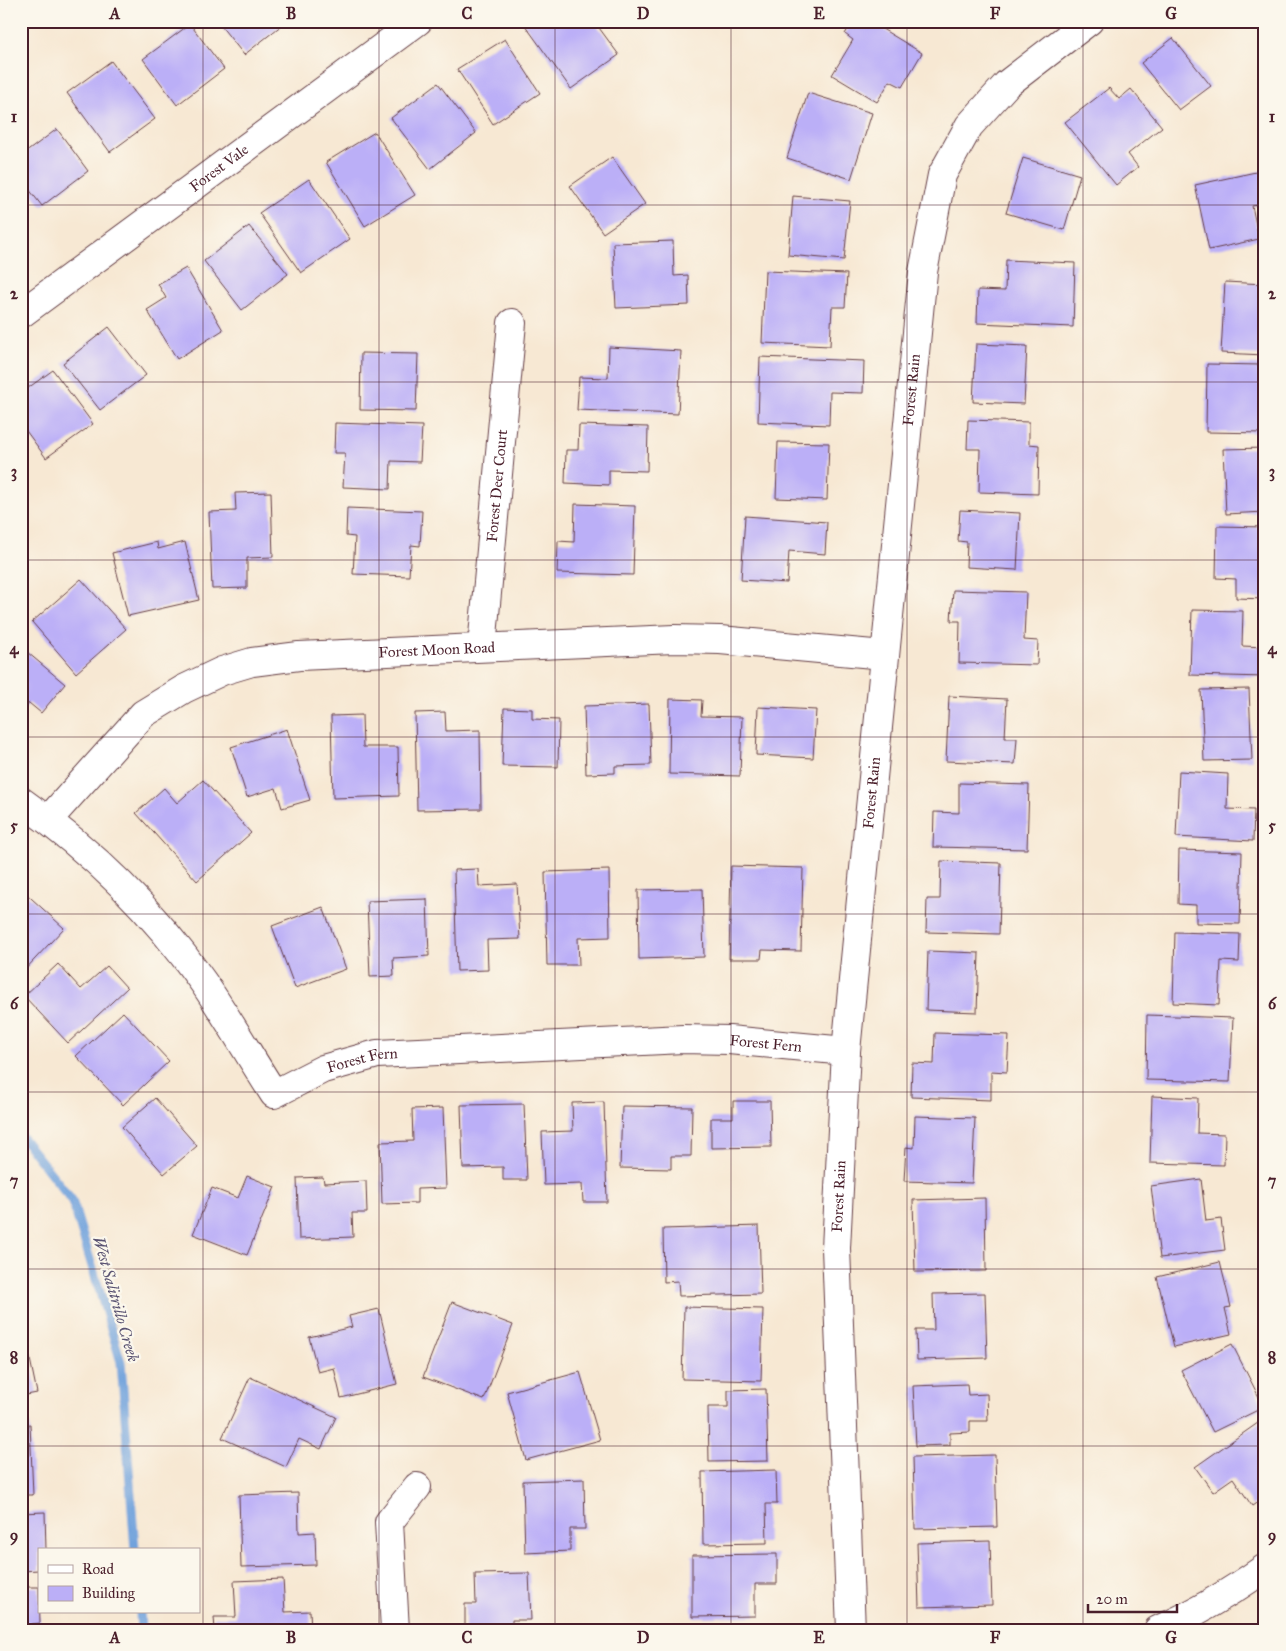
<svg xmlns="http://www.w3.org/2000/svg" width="1286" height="1651" viewBox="0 0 1286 1651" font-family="'IM FELL Great Primer',serif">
<rect width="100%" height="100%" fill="#fbf7ec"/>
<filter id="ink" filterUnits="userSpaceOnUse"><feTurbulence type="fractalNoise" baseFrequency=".02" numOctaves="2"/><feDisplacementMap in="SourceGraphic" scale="10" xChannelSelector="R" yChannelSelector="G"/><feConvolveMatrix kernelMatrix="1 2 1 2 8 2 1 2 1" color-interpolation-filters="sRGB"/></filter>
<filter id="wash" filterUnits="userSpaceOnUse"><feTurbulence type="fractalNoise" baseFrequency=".0096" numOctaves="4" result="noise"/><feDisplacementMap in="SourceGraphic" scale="20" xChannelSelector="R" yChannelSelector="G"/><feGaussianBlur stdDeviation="1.12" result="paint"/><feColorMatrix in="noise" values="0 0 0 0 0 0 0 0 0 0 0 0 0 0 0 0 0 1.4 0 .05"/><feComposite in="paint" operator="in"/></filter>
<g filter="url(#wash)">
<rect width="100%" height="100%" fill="#f7e8d3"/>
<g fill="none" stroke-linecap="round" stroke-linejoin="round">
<g stroke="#71a2dc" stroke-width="9">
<polyline points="21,1136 72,1200 121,1362 135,1550"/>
<polyline points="140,1612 141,1630"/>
</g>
</g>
<g id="blocks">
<g fill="#bbaff7">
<polygon points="217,21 287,21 244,55"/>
<polygon points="522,21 594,21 619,55 571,89"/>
<polygon points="853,21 869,21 922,53 902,87 890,81 877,102 832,75 853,40 845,34"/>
<polygon points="190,24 224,69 177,105 143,59"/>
<polygon points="1173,38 1211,86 1179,110 1141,63"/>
<polygon points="505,39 540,93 493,124 457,69"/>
<polygon points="111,61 155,119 110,152 67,93"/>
<polygon points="438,83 476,133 430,169 391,118"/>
<polygon points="1109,88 1119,99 1131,89 1162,127 1128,154 1138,167 1116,185 1065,122"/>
<polygon points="808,93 872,113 851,179 787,158"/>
<polygon points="57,129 88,171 42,206 21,179 21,156"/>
<polygon points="375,132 415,195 365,226 326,162"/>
<polygon points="612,157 645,204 603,233 570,186"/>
<polygon points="1023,158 1080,175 1064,230 1006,213"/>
<polygon points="1265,170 1265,204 1252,206 1259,239 1209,250 1195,185"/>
<polygon points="309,179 350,239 301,273 259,213"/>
<polygon points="793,196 850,201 844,260 788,255"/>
<polygon points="249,226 288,274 242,310 204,261"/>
<polygon points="673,241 674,276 688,275 689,305 616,308 613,243"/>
<polygon points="1006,260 1075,263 1073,327 977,323 978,290 1005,291"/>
<polygon points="186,268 223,330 177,359 147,310 166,298 158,284"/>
<polygon points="765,271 847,274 845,307 832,307 830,346 762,343"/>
<polygon points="1225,282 1265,284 1265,355 1221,353"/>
<polygon points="109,327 146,375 100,410 63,363"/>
<polygon points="976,344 1027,346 1024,404 973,402"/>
<polygon points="609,347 681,351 678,414 577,410 579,377 608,378"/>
<polygon points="361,353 418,354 416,411 360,410"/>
<polygon points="760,357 864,361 863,393 830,392 829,425 758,422"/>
<polygon points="1207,364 1262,365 1261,403 1265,403 1265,433 1206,432"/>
<polygon points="53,370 93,424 46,458 21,424 21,393"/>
<polygon points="968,420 1029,422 1029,444 1039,445 1038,494 979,492 980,449 967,449"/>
<polygon points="335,423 422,426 420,462 391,461 390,489 343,487 345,453 334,453"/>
<polygon points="579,425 648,427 647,471 609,470 609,485 565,483 566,450 578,450"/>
<polygon points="778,442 829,443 827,500 776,498"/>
<polygon points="1265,448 1265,512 1226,514 1223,449"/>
<polygon points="271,492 273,557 247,558 247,588 212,589 209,512 236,511 235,493"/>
<polygon points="575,504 635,506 633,575 557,573 558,541 574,542"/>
<polygon points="347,508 422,511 420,546 411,545 409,576 353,574 355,537 346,536"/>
<polygon points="960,510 1020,513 1017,570 966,567 967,542 958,541"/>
<polygon points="745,516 827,522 825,554 789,551 787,583 741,580"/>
<polygon points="1217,526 1265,527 1265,599 1236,598 1236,579 1216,578"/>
<polygon points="157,542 158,549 185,542 199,600 128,616 112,553"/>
<polygon points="81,579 126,629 76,673 32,622"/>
<polygon points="953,590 1026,592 1024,640 1038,641 1037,665 959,663 960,621 951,621"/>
<polygon points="1192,610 1243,611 1242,646 1265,647 1265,677 1190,675"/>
<polygon points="21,647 65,684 41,713 29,703 21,713"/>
<polygon points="1249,689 1252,760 1204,761 1201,690"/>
<polygon points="949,696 1007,699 1005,738 1017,738 1015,764 946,761"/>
<polygon points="670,699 702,700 701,716 742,717 740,776 669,774"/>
<polygon points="649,704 651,765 615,766 615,773 586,774 584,706"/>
<polygon points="758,707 816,710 813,758 756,755"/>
<polygon points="504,708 532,709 532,719 559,720 558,767 502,766"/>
<polygon points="445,712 446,731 480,730 481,809 417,810 415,713"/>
<polygon points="362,715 363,747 398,747 399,796 333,798 331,716"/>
<polygon points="287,729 310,800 282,808 276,788 247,797 231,747"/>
<polygon points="1179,771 1228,774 1227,809 1254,810 1253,841 1176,837"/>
<polygon points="203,780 251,833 197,881 136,813 164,788 177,803"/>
<polygon points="959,783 1029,785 1027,849 933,847 934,812 959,813"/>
<polygon points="1179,850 1242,852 1240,924 1196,923 1196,905 1178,904"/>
<polygon points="941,861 1001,863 999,934 926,932 927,899 940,899"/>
<polygon points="731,866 803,868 801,951 762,950 761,959 729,959"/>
<polygon points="478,869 479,886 517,884 520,939 487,940 488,970 457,971 454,870"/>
<polygon points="609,870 610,937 578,938 579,965 547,965 545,872"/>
<polygon points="21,889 64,928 21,974"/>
<polygon points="702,889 704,957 639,959 638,890"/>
<polygon points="427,899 429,956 393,958 394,976 370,977 367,901"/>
<polygon points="323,907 346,969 295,988 272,926"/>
<polygon points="1175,932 1240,934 1239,962 1221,961 1219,1005 1173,1003"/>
<polygon points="928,951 979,953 977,1012 926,1010"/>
<polygon points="58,964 81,989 107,966 127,988 68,1043 24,996"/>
<polygon points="123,1012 169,1061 123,1105 76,1056"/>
<polygon points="1147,1015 1233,1018 1230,1082 1146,1080"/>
<polygon points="935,1033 1009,1035 1007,1072 991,1071 991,1100 911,1097 912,1063 934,1064"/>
<polygon points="1152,1096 1198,1098 1197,1133 1225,1134 1224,1165 1150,1163"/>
<polygon points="155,1098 197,1146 164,1174 122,1127"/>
<polygon points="733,1101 770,1101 771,1147 711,1148 711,1118 733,1118"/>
<polygon points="604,1102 607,1202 583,1202 582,1184 544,1185 542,1132 573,1131 572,1103"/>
<polygon points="524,1104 527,1180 503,1180 503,1167 463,1168 461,1105"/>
<polygon points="622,1106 692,1107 691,1156 671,1156 671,1169 620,1168"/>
<polygon points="443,1108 446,1188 417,1189 417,1203 382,1204 380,1142 413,1141 412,1109"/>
<polygon points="915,1116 975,1118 972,1183 904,1181 906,1147 914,1148"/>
<polygon points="247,1176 275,1187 247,1255 193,1234 212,1188 238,1198"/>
<polygon points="323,1177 324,1183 366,1181 367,1213 352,1213 353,1237 299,1239 297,1178"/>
<polygon points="1201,1179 1206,1221 1221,1219 1225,1250 1160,1258 1151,1186"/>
<polygon points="985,1198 986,1271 915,1272 913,1200"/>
<polygon points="759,1226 761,1294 679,1296 678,1281 664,1282 663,1229"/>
<polygon points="1220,1262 1231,1307 1225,1308 1231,1334 1174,1347 1157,1277"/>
<polygon points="985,1293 987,1358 917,1360 916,1330 934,1330 933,1294"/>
<polygon points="452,1302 513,1325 484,1400 423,1377"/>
<polygon points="684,1307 763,1309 761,1381 682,1379"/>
<polygon points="379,1309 397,1384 341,1398 334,1368 318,1372 309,1337 352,1327 349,1316"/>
<polygon points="21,1330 24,1330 37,1393 21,1396"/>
<polygon points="1232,1344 1264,1407 1213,1432 1181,1370"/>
<polygon points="580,1372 600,1440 526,1460 507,1392"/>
<polygon points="250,1377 336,1417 321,1449 299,1439 286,1467 222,1438"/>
<polygon points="967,1384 968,1395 987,1394 988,1421 970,1421 970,1432 950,1433 950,1445 916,1446 913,1386"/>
<polygon points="766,1389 768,1461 709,1462 708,1407 728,1407 728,1390"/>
<polygon points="1265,1418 1265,1497 1252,1506 1233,1478 1213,1492 1195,1467"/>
<polygon points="30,1424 33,1495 21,1495 21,1425"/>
<polygon points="995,1455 997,1527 915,1529 913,1457"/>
<polygon points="776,1470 777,1504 766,1504 767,1543 703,1544 702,1472"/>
<polygon points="584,1479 585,1529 570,1529 570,1551 525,1553 523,1481"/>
<polygon points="298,1493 299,1533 315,1532 316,1565 241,1567 239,1495"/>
<polygon points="45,1512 46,1550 39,1550 39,1570 21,1571 21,1513"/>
<polygon points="990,1541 992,1605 919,1607 917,1543"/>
<polygon points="777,1554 777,1584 755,1584 755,1616 692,1617 692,1555"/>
<polygon points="529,1573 531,1620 512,1620 512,1630 465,1630 465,1604 476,1604 475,1574"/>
<polygon points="283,1579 285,1612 310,1611 311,1630 215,1630 214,1617 236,1617 234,1581"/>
<polygon points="21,1587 39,1587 40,1623 32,1624 32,1630 21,1630"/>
</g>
</g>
</g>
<g filter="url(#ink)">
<use href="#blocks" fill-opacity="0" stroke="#643d44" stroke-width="1"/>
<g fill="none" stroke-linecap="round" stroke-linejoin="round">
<g stroke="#643d44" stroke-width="30">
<g id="minor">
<path id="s1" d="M21 314 418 21"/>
<path id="s2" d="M482 647 512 323"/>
<path id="s3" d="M21 801C91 850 154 912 203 982 228 1018 250 1057 274 1094L323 1069 377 1054 683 1039 729 1040 846 1051"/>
<path id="s4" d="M48 820 143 714 184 689 222 671 252 662 299 656 674 639 720 640 884 655"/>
<polyline points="395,1630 389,1522 417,1487"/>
<path id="s5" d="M851 1630 836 1248 846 1051 923 272 942 175 969 126 1007 84 1089 21"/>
</g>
</g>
<g stroke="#643d44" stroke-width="30">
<path id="tertiary" d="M1158 1630C1196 1613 1231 1592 1265 1568"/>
</g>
<use href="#minor" stroke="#fff" stroke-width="28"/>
<use href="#tertiary" stroke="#fff" stroke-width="28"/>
</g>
</g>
<path fill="none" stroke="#4a1f2b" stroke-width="1" stroke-opacity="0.55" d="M203 21V1630M379 21V1630M555 21V1630M731 21V1630M907 21V1630M1083 21V1630M21 205H1265M21 382H1265M21 560H1265M21 737H1265M21 914H1265M21 1092H1265M21 1269H1265M21 1446H1265"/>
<g text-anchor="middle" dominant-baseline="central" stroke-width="4.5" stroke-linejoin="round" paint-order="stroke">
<g font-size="15" fill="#4a1f2b" stroke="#fbf7ec">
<text stroke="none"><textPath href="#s1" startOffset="246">Forest Vale</textPath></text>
<text stroke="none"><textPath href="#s5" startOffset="1244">Forest Rain</textPath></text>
<text stroke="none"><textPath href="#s2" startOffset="162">Forest Deer Court</textPath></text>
<text stroke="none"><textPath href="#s4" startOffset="449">Forest Moon Road</textPath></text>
<text stroke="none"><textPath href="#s5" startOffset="839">Forest Rain</textPath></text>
<text stroke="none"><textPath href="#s3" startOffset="891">Forest Fern</textPath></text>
<text stroke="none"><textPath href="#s3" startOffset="486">Forest Fern</textPath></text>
<text stroke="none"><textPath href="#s5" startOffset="434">Forest Rain</textPath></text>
</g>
<g font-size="16" font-style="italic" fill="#5a5372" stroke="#fbf7ec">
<text transform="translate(116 1299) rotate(74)">West Salitrillo Creek</text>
</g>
</g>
<rect width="1286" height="1651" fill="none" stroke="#fbf7ec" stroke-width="55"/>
<rect x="38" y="1548" width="162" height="65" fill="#fbf7ec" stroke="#b4a19f"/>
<rect x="48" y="1565" width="25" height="8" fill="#ffffff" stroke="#b4a19f"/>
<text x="82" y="1574" font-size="15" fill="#4a1f2b">Road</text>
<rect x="48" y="1586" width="25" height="15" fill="#bbaff7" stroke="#b4a19f"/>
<text x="82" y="1598" font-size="15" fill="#4a1f2b">Building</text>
<path d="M1088 1604v8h89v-8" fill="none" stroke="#4a1f2b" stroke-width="2.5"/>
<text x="1096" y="1604" font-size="15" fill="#4a1f2b" stroke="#fbf7ec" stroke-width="4" paint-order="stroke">20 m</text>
<rect x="28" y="28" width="1230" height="1596" fill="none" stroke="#4a1f2b" stroke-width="2"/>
<g font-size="16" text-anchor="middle" font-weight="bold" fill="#4a1f2b">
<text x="115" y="19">A</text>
<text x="291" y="19">B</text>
<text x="467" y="19">C</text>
<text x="643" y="19">D</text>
<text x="819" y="19">E</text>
<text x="995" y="19">F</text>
<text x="1171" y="19">G</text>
<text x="14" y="122">1</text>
<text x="1272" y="122">1</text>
<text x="14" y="299">2</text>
<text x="1272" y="299">2</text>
<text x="14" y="477">3</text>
<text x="1272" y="477">3</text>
<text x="14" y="654">4</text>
<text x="1272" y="654">4</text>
<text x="14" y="831">5</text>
<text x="1272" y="831">5</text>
<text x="14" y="1009">6</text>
<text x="1272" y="1009">6</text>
<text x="14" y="1186">7</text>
<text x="1272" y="1186">7</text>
<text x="14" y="1363">8</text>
<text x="1272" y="1363">8</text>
<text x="14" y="1541">9</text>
<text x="1272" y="1541">9</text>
<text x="115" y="1643">A</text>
<text x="291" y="1643">B</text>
<text x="467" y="1643">C</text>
<text x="643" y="1643">D</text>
<text x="819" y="1643">E</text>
<text x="995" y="1643">F</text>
<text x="1171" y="1643">G</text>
</g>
</svg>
